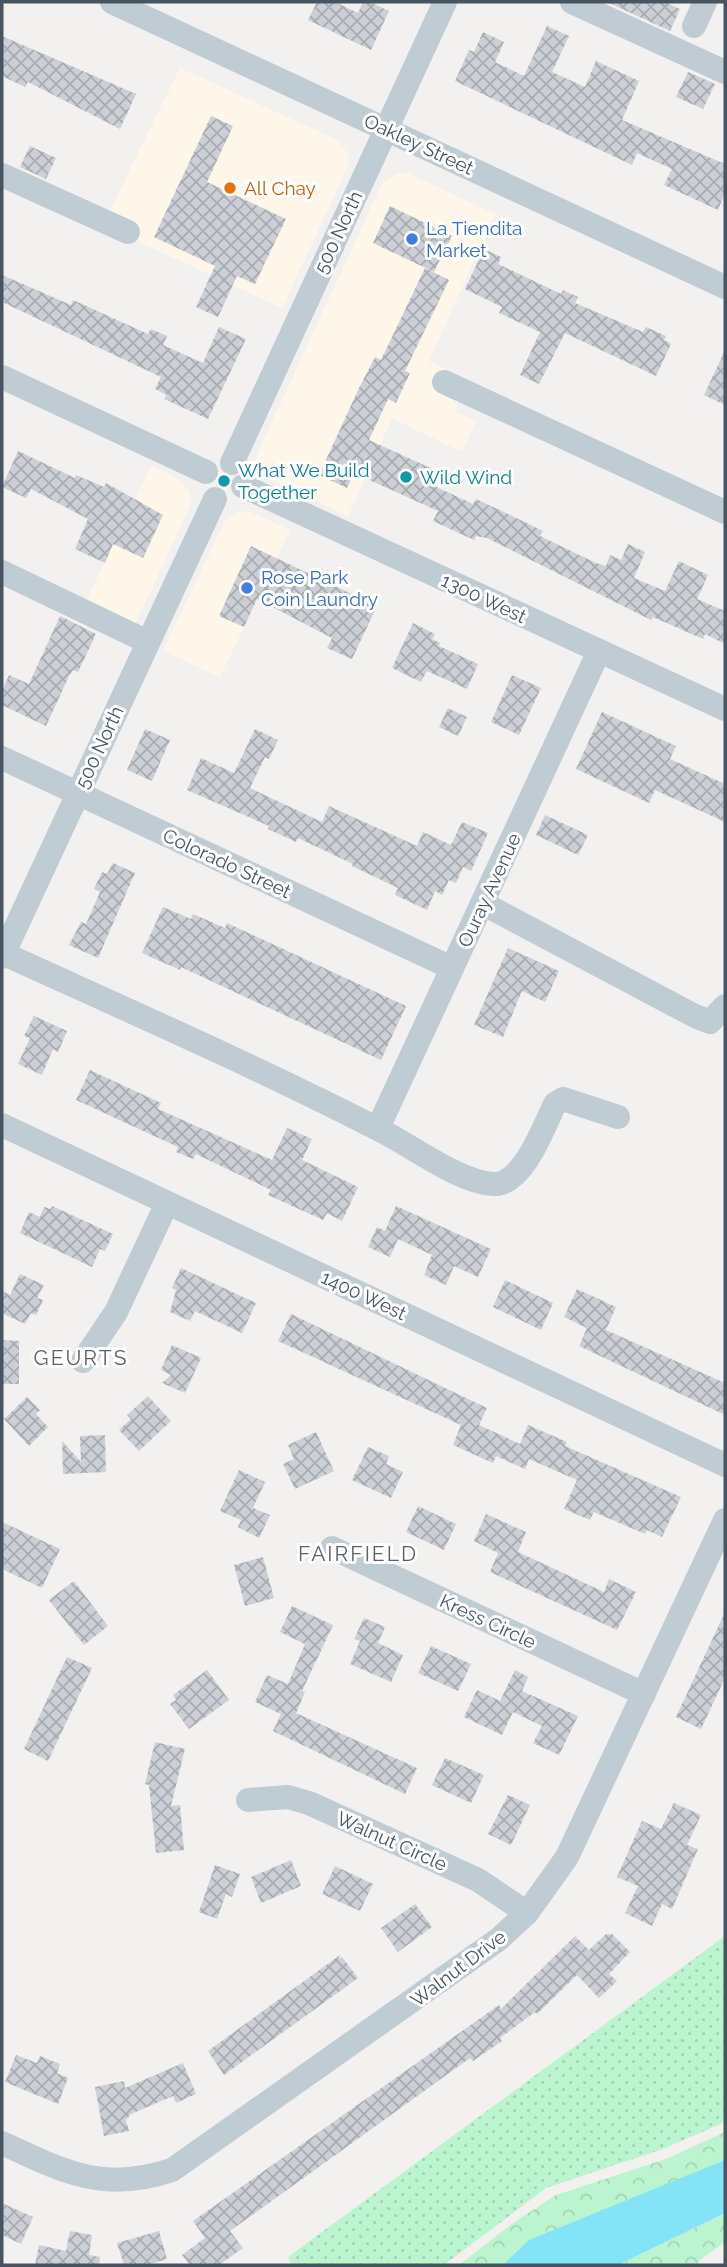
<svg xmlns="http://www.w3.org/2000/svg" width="727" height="2267" viewBox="0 0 727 2267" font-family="Raleway,sans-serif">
<defs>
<pattern id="grass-dots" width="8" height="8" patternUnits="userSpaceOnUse" patternTransform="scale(1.75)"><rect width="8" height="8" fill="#bbf5cf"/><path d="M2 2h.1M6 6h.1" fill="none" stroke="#a2d4b4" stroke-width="1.8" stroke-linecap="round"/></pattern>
<pattern id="forest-crowns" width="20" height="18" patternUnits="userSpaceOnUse" patternTransform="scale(1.75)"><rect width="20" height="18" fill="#bbf5cf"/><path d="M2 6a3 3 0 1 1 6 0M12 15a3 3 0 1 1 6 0" fill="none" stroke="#a2d4b4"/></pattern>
<pattern id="building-cross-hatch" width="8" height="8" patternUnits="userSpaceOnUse" patternTransform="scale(1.75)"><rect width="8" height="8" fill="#ccd0d6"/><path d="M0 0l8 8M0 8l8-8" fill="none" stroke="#a7acb1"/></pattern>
</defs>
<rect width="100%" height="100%" fill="#f3f0f0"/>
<g fill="#fef7e9">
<polygon points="180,68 335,139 347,152 349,164 282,308 103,225"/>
<polygon points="399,173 409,174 495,214 429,361 469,381 455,411 476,422 462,452 392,418 348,516 269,478 258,469 255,459 383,182"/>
<polygon points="151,466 179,479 190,492 191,504 131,633 82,610"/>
<polygon points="241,511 250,512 290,530 220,677 163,651 225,521"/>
</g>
<polygon fill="url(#grass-dots)" points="725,1936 725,2122 663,2149 546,2188 444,2265 292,2265 288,2257"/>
<g fill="url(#forest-crowns)">
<polygon points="725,2132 725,2160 629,2201 504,2265 459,2265 513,2223 556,2195 666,2159"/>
<polygon points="725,2213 725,2242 700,2260 698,2265 618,2265"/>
</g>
<polygon fill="#83e3f7" points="725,2160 725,2213 618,2265 503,2265 529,2240"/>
<g fill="url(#building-cross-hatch)">
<polygon points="317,2 335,2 358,13 363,2 370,2 389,11 371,50 308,20"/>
<polygon points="607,2 665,2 680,9 670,31"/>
<polygon points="547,26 569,36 552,72 585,87 596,61 639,81 622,120 725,164 725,193 718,210 664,185 672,169 637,153 632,165 455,81 469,50 474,52 483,32 504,42 495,62 524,76"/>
<polygon points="2,36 136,94 120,129 28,82 25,87 2,76"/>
<polygon points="688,72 715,84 703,109 676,97"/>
<polygon points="211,116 233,126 207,182 286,219 255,284 237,276 218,317 196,307 215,266 154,237"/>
<polygon points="30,146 56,158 46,179 20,167"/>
<polygon points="390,206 452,236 434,272 373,243"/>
<polygon points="484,249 501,257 498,264 561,294 563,290 578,297 575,303 643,332 646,327 666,336 664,340 671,344 656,376 565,333 539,384 520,375 540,332 499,313 502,307 465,289"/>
<polygon points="425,268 449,280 405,371 410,373 396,403 388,399 369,440 439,472 432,485 473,504 476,499 510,515 543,531 540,536 596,563 606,566 610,555 621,560 628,544 645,552 634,578 665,591 679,561 708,575 697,599 725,611 725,644 705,634 703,639 653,617 651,620 487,538 476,536 474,540 433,521 438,511 354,473 347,488 319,475 359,388 375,357 381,360"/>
<polygon points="2,275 71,305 73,300 148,334 151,329 167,336 163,345 203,363 219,327 246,339 208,419 164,399 167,395 155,389 161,377 2,302"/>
<polygon points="725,350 725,405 704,395"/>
<polygon points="18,451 75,478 76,475 104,487 106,483 163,515 143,558 113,544 105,563 75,549 88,519 31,489 26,498 2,487"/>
<polygon points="251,546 377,606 352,659 327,648 332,638 257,599 244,627 219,616"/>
<polygon points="60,616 96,634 78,672 73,670 69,676 46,726 2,705 2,691 9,675 29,684"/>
<polygon points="413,623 435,634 432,639 440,643 439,646 478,664 467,689 427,671 421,682 392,668"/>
<polygon points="512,675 541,688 519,735 491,722"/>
<polygon points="448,708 467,717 458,736 439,727"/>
<polygon points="602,712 676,746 670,759 725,784 725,822 655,790 649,803 576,769"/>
<polygon points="145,729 170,740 152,781 127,770"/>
<polygon points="255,729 278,740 269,759 265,757 250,788 322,822 329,806 417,846 423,832 451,845 462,822 488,833 471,871 463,867 456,883 449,880 442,895 435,891 427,910 395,895 398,888 352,866 353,864 298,838 296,842 268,829 269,826 187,790 201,758 234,773"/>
<polygon points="545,815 588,835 578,855 536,835"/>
<polygon points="113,863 135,873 98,958 69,945 81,922 86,924 100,892 94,889 102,872 107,874"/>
<polygon points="163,907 191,919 193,914 225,928 227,923 406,1006 381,1060 181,967 180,970 142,953"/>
<polygon points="508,948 559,971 545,1002 522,991 503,1037 474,1025"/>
<polygon points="34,1016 67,1031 58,1052 53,1049 42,1075 18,1064 30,1038 24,1036"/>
<polygon points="90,1070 161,1103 158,1109 272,1160 287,1128 312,1139 302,1160 358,1187 342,1221 327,1213 323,1220 268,1195 271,1190 223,1167 196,1154 193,1159 176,1152 178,1147 76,1100"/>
<polygon points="52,1206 113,1234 105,1251 100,1249 92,1267 20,1233 29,1212 40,1217 44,1207 51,1209"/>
<polygon points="396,1206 491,1249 478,1277 454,1266 446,1285 424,1275 432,1255 398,1239 390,1257 368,1247 377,1227 385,1231"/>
<polygon points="181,1268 256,1303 242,1333 195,1311 190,1321 170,1312 176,1290 172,1288"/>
<polygon points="20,1274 44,1285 37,1298 43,1300 36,1315 31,1313 25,1324 2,1313 2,1291 10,1295"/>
<polygon points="505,1280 553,1303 541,1330 493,1307"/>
<polygon points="577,1289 616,1307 606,1330 725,1383 725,1415 579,1346 587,1328 564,1317"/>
<polygon points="291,1314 487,1408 479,1425 520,1444 528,1425 567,1442 565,1446 681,1497 662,1537 647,1530 645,1534 594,1512 590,1520 564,1509 577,1480 529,1459 525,1469 496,1456 493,1463 453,1445 461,1425 278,1341"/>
<polygon points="2,1340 19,1341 19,1384 2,1384"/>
<polygon points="172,1345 201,1358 185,1393 162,1383 171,1375 161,1370"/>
<polygon points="148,1396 171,1421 139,1451 119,1430 131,1419 127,1415"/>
<polygon points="27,1397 40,1410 36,1414 48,1427 29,1446 4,1419"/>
<polygon points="316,1432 334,1471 295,1489 283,1464 294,1459 288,1445"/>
<polygon points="105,1435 106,1472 63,1474 62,1441 81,1462 80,1436"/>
<polygon points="368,1447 389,1456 386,1464 403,1472 391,1498 352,1480"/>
<polygon points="239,1470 265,1482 253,1508 270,1515 259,1538 238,1527 241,1520 220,1511"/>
<polygon points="418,1506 456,1524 444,1550 406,1532"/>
<polygon points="486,1514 526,1532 518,1552 604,1592 609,1579 636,1592 617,1630 490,1572 498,1553 474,1541"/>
<polygon points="2,1522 60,1549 42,1588 2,1569"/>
<polygon points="263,1557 274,1598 245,1606 234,1565"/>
<polygon points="74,1581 108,1626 84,1645 49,1600"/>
<polygon points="292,1606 333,1625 302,1691 305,1692 296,1713 417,1768 405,1794 273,1731 281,1714 255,1702 267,1675 288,1684 305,1644 280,1632"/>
<polygon points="725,1612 725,1678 701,1729 676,1717"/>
<polygon points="364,1618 385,1627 378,1643 403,1655 391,1682 350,1664 360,1641 354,1639"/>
<polygon points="431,1646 471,1664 458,1691 418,1673"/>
<polygon points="67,1657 92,1668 48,1761 24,1749"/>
<polygon points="207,1670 229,1700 189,1729 170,1704 176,1700 173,1695"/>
<polygon points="515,1670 528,1677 522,1691 578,1716 559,1755 533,1743 542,1726 513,1712 502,1735 464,1717 477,1690 500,1701"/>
<polygon points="155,1742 185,1749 171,1806 180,1805 184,1850 156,1853 149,1785 145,1784"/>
<polygon points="445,1758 484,1775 471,1803 432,1785"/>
<polygon points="508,1795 530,1805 511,1845 488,1834"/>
<polygon points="674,1803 701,1815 687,1845 698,1849 672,1909 662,1904 652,1926 625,1913 638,1886 617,1877 642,1821 661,1829"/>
<polygon points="291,1860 301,1886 261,1903 251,1877"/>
<polygon points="215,1865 240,1874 232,1897 226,1894 217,1919 199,1912"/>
<polygon points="335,1866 373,1884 360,1911 322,1894"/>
<polygon points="415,1904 432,1927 398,1952 381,1928"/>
<polygon points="606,1934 612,1934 630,1952 609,1974 617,1981 599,1998 577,1975 537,2014 535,2012 500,2038 502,2041 473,2061 470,2058 230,2231 243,2248 219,2265 190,2265 182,2255 205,2238 193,2221 499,2005 501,2009 575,1936 589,1950"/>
<polygon points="340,1955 338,1959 342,1957 358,1978 224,2075 208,2051"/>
<polygon points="16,2055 37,2063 40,2056 60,2064 57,2073 68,2078 58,2104 5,2082"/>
<polygon points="183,2063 196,2094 176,2103 173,2096 131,2114 126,2120 129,2131 104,2136 95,2087 124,2081 125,2088"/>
<polygon points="2,2203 33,2217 21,2244 2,2235"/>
<polygon points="70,2231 92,2235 89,2255 100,2257 99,2265 35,2265 39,2245 66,2251"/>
<polygon points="159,2231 167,2259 147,2265 124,2265 117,2243"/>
</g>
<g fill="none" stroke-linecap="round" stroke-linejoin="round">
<g stroke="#c0ccd4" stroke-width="24">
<polyline points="112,2 725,287"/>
<polyline points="572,2 725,72"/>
<polyline points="694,26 705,2"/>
<polyline points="2,175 128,232"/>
<polyline points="2,377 206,472"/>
<polyline points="444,382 725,512"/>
<polyline points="232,463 445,2"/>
<polyline points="243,486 725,709"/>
<polyline points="2,572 148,642"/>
<polyline points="2,758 452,968"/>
<polyline points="482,903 695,1016 710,1022 725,1006"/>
<path d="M2 953C127 1010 255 1066 378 1129 409 1144 458 1182 493 1184 523 1186 544 1126 555 1104L563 1099 618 1117"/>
<polyline points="2,957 215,499"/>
<polyline points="2,1125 725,1465"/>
<polyline points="378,1128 599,651"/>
<polyline points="83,1361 116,1312 167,1203"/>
<polyline points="332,1548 644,1694"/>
<polyline points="248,1800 288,1797 309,1803 478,1880 527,1913"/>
<path d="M2 2143C64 2172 103 2193 172 2170L499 1939 527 1913 567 1857 725 1520"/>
</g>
</g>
<circle fill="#e8710a" stroke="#fff" stroke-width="2.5" cx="230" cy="188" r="7"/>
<g fill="#3f7fe0" stroke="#fff" stroke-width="2.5">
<circle cx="412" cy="239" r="7"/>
<circle cx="247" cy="588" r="7"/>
</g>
<g fill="#0f9aa8" stroke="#fff" stroke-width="2.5">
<circle cx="406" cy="477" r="7"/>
<circle cx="224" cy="481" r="7"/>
</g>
<g text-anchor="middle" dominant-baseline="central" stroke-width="6" stroke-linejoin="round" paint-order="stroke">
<g font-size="19" fill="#465561" stroke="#fff">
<text transform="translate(419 144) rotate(25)">Oakley Street</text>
<text transform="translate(338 232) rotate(-65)">500 North</text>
<text transform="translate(484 598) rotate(25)">1300 West</text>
<text transform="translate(99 747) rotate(-65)">500 North</text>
<text transform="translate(227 863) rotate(25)">Colorado Street</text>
<text transform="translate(489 890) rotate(-65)">Ouray Avenue</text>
<text transform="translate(364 1295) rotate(25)">1400 West</text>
<text transform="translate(488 1621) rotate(25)">Kress Circle</text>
<text transform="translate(392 1841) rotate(24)">Walnut Circle</text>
<text transform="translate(458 1968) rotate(-37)">Walnut Drive</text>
</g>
<g font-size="19" fill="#c56008" stroke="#fff" text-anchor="start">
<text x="244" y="188">All Chay</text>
</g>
<g font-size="19" fill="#366cbe" stroke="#fff" text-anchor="start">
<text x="426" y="228">La Tiendita<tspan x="426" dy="22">Market</tspan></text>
<text x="261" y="577">Rose Park<tspan x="261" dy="22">Coin Laundry</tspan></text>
</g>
<g font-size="19" fill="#0d838f" stroke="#fff" text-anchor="start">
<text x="238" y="470">What We Build<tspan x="238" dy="22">Together</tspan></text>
<text x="420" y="477">Wild Wind</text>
</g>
<g font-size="21" letter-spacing="2" fill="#5c6166" stroke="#fff">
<text x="81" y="1357">GEURTS</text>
<text x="358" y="1553">FAIRFIELD</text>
</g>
</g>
<rect width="727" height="2267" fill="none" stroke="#465561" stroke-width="7"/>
</svg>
